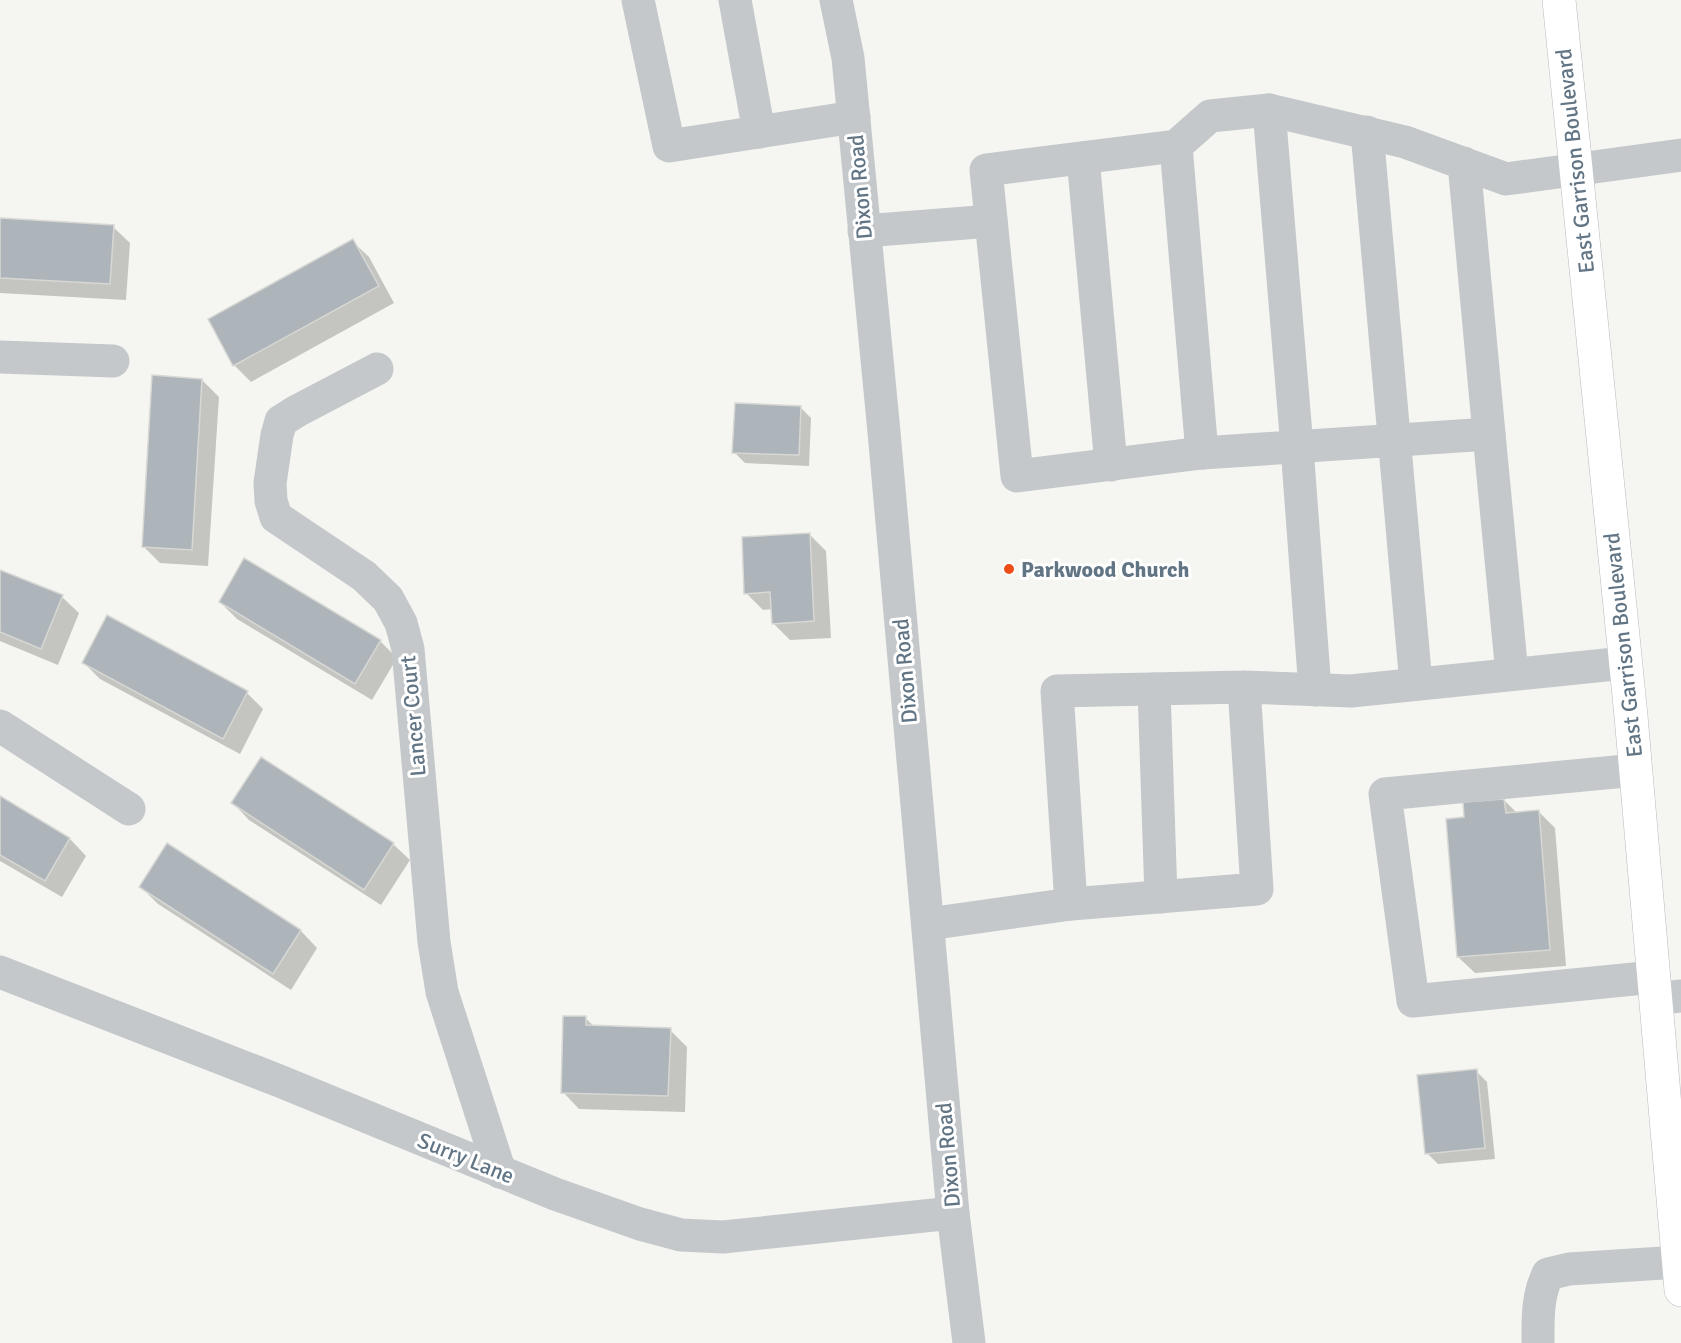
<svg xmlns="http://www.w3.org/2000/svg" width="1681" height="1343" viewBox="0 0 1681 1343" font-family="Signika,sans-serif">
<rect width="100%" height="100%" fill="#f5f6f1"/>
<g fill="#0003">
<polygon points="0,220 113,227 130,243 126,300 0,293"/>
<polygon points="352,241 369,257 394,303 251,382 234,365 210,320"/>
<polygon points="202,380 219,397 208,566 160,563 143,546"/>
<polygon points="800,407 811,418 809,466 745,463 734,452"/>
<polygon points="809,534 826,551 831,638 790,640 773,623 772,609 763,610 746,593"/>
<polygon points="0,572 62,597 79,613 58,665 0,641"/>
<polygon points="220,602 380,641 397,658 372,700 237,619"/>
<polygon points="84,663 247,693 263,709 240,754 100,679"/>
<polygon points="0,798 70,839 86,856 62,897 0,861"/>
<polygon points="1504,800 1517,813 1538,811 1555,828 1566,966 1475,973 1458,957 1465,818"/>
<polygon points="233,803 393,844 410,860 381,905 249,820"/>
<polygon points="168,845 301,931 317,948 291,990 158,904 141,887"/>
<polygon points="585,1018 595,1027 670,1030 687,1047 685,1112 579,1109 563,1092"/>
<polygon points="1476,1071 1487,1082 1495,1159 1438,1164 1427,1153"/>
</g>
<g fill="#adb5ba" stroke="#d7d7d4" stroke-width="1.5">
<polygon points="0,218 114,225 110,284 0,278"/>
<polygon points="353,239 379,286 233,366 208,319"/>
<polygon points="152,375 202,379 192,550 142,547"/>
<polygon points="735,403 801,406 799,455 732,453"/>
<polygon points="810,533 814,621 772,624 770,592 744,594 742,537"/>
<polygon points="244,558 381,640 355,684 219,602"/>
<polygon points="0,570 63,595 41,649 0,632"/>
<polygon points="107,615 248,691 223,739 82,663"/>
<polygon points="261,757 394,843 364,890 231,803"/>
<polygon points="0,796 70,838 45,881 0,855"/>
<polygon points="1504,799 1506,813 1539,810 1550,950 1457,957 1446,819 1464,817 1463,802"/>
<polygon points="167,843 301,930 273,974 139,887"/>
<polygon points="563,1016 586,1016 586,1025 671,1028 668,1096 561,1093"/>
<polygon points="1477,1069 1485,1148 1425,1154 1417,1075"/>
</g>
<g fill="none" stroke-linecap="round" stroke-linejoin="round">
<g stroke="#b7bbbf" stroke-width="34">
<polyline id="major" points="1559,0 1631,716 1681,1290"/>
</g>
<g stroke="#c4c8cb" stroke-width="33">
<polyline points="638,0 669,146 854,117"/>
<polyline points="735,0 759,132"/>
<polyline points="836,0 848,58 884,432 953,1213 969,1343"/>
<polyline points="1269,110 1297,447 1315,690"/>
<polyline points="1367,132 1416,684"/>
<polyline points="1176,146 1202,453"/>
<polyline points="1083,158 1111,465"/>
<polyline points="1464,163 1489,434 1202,453 1017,476 986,170 1176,146 1210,116 1269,110 1405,142 1506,179 1681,155"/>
<polyline points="864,231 991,221"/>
<polyline points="0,357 113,361"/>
<polyline points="377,369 297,411 281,421 277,435 270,483 271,501 276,517 364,576 388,599 401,623 408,649 434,942 442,992 500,1172"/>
<polyline points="1489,434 1512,674"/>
<polyline points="1244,687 1257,889 1071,904 1057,691 1244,687 1351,691 1625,663"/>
<polyline points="1154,689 1161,897"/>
<polyline points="0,726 129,809"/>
<polyline points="1636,770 1385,794 1413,1001 1654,977"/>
<polyline points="928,924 1071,904"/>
<polyline points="0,972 282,1082 555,1194 640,1224 681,1235 723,1237 953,1213"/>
<polyline points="1656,999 1681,996"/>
<path d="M1538 1343C1538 1319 1537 1296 1548 1274L1569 1269 1679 1262"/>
</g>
<use href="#major" stroke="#fff" stroke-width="33"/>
</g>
<circle fill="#ef4d18" stroke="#fff" stroke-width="2" cx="1009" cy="569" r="6"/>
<g text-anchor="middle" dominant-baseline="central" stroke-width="6" stroke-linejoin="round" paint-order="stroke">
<g font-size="22" fill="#627585" stroke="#fff">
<text transform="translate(1575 161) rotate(-96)">East Garrison Boulevard</text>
<text transform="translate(860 187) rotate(-95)">Dixon Road</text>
<text transform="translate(1623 645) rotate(-96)">East Garrison Boulevard</text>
<text transform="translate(905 671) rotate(-95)">Dixon Road</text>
<text transform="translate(413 716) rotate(-95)">Lancer Court</text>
<text transform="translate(948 1155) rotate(-95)">Dixon Road</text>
<text transform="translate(466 1158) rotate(22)">Surry Lane</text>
</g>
<g font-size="22" font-weight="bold" fill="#627585" stroke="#fff" text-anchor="start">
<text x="1021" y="569">Parkwood Church</text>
</g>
</g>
</svg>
